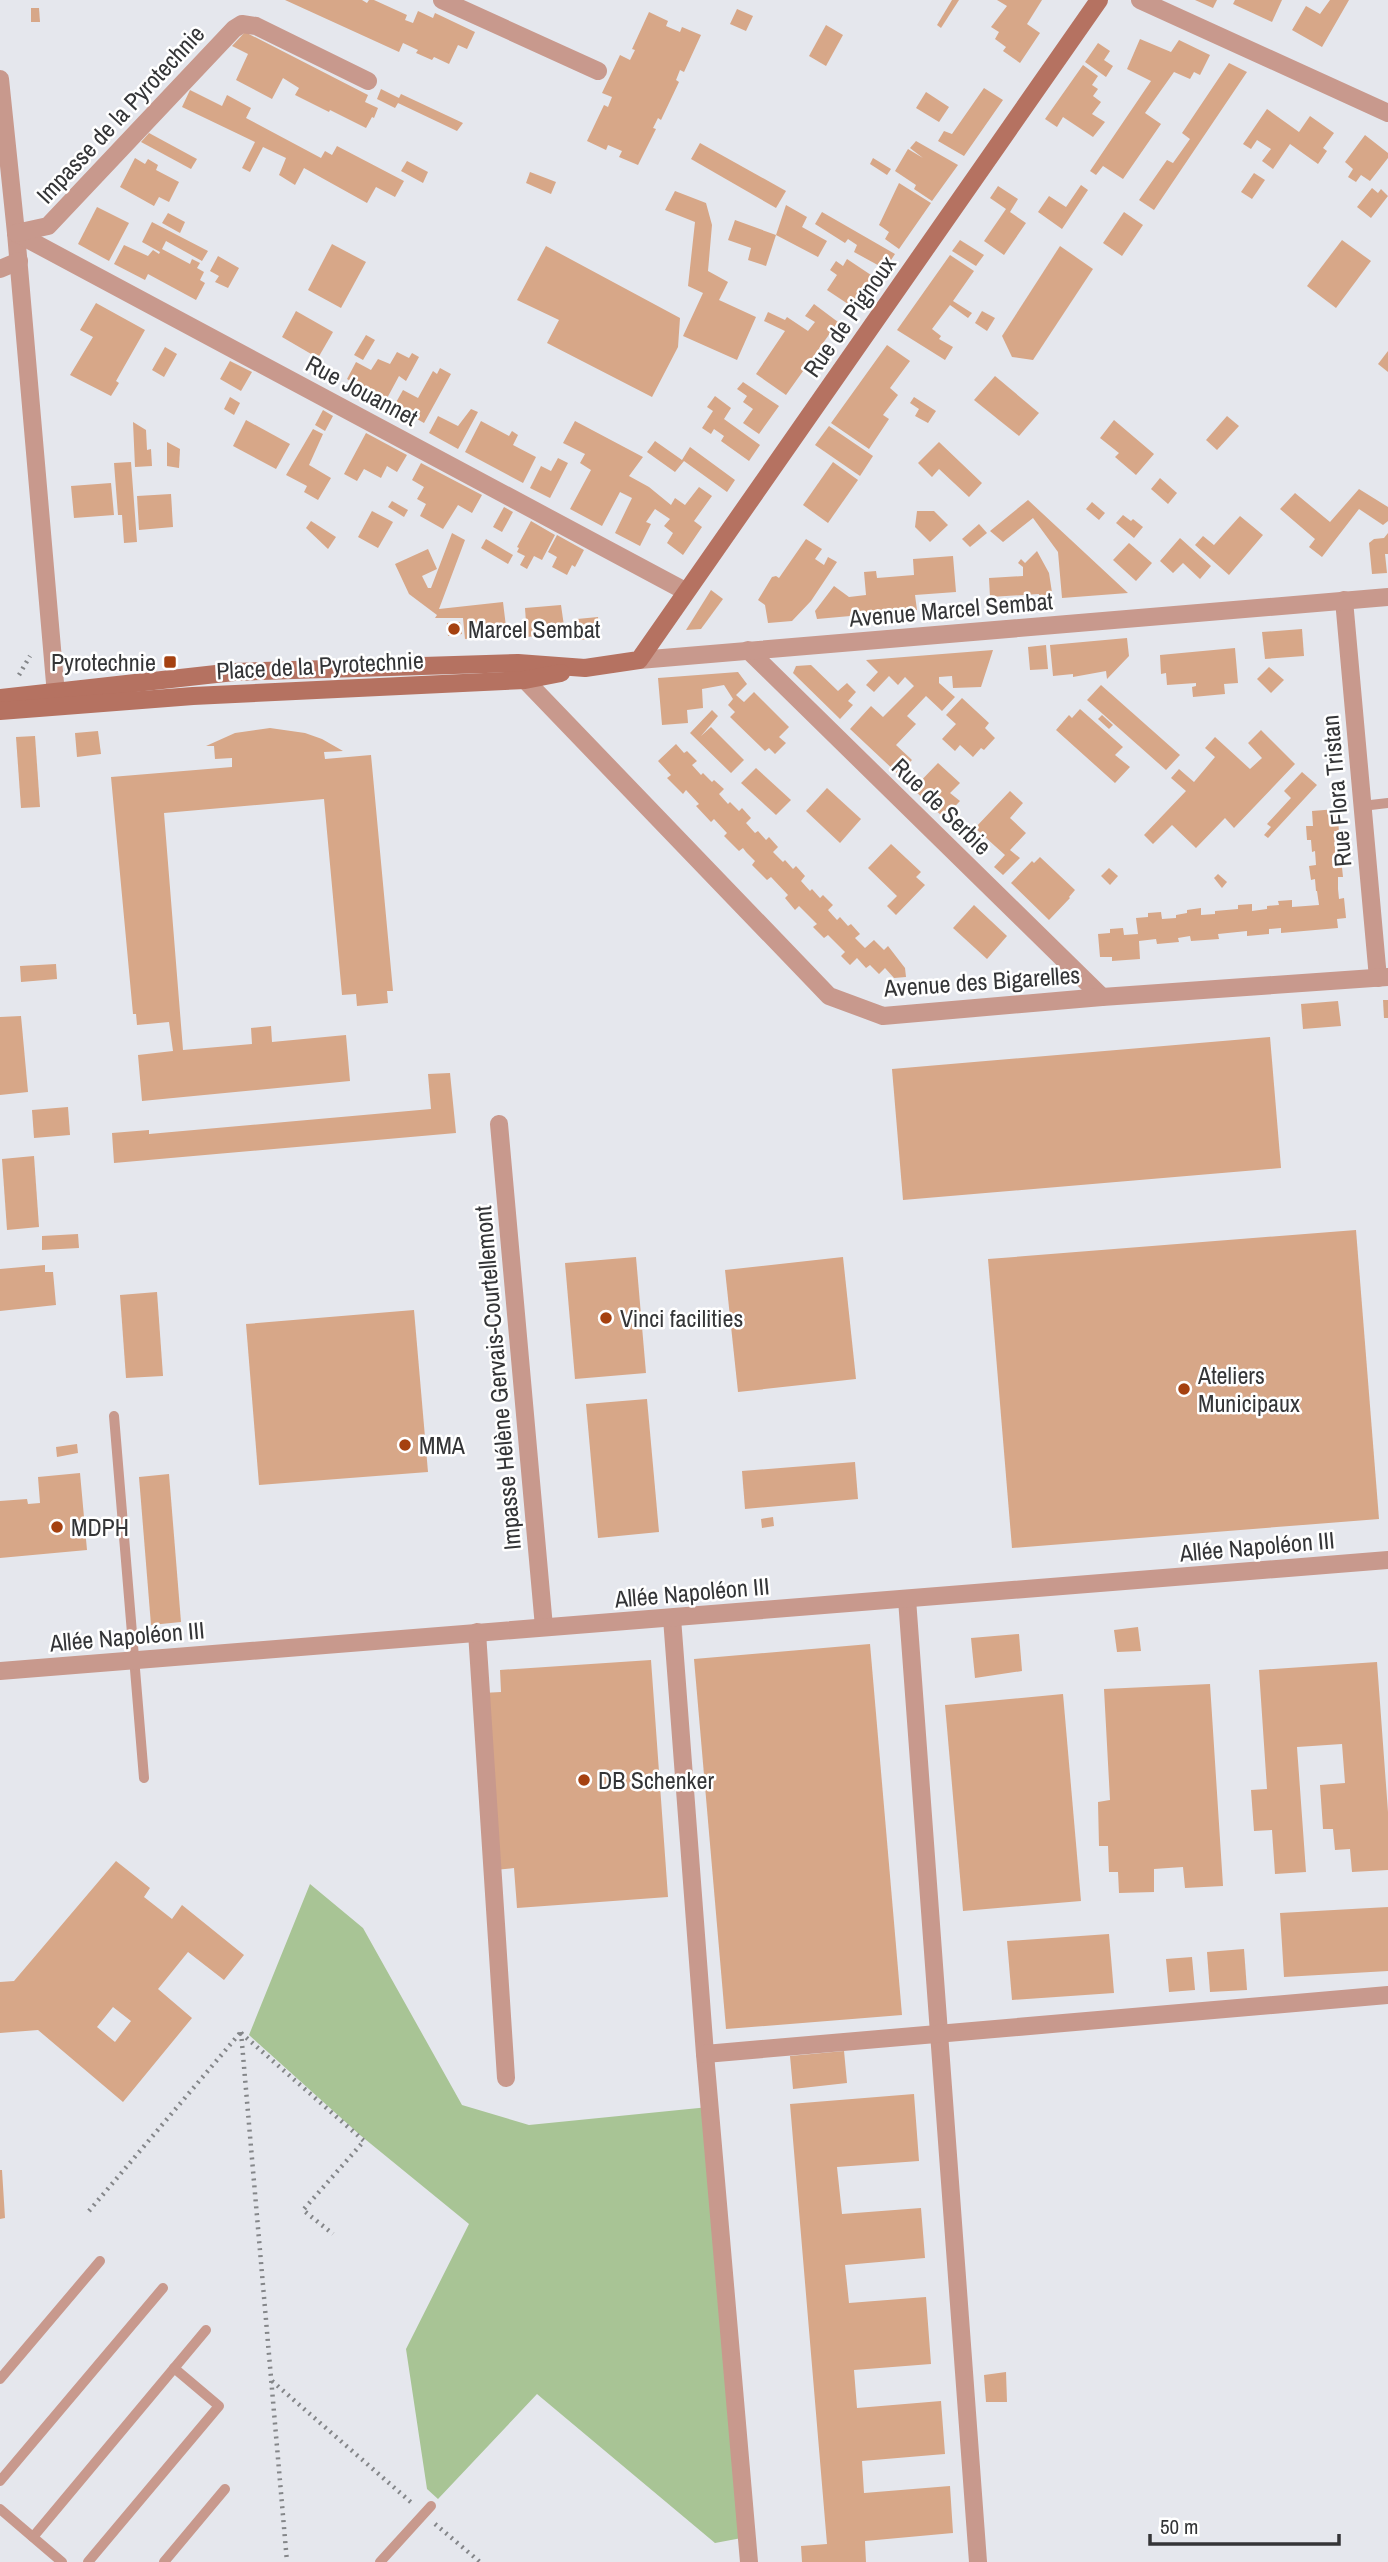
<svg xmlns="http://www.w3.org/2000/svg" width="1388" height="2562" viewBox="0 0 1388 2562" font-family="'Archivo Narrow',sans-serif">
<rect width="100%" height="100%" fill="#e5e7ed"/>
<polygon fill="#a8c495" points="310,1884 363,1928 462,2105 529,2125 709,2107 747,2537 715,2543 537,2394 438,2499 427,2489 406,2349 469,2224 360,2135 249,2035"/>
<g fill="#d7a788" fill-rule="evenodd">
<polygon points="285,0 362,0 367,3 369,0 374,0 407,15 405,20 413,23 418,11 433,18 435,13 475,32 467,49 458,45 449,64 434,57 432,60 416,53 418,50 403,43 399,52"/>
<polygon points="952,0 959,0 941,28 937,25"/>
<polygon points="997,0 1042,0 1027,24 1040,33 1020,63 1003,51 1006,47 995,39 999,32 991,27 1007,6"/>
<polygon points="1195,0 1217,0 1213,8"/>
<polygon points="1235,0 1282,0 1272,22 1233,4"/>
<polygon points="1330,0 1349,0 1322,47 1292,30 1306,6 1320,14"/>
<polygon points="31,8 39,8 40,22 31,22"/>
<polygon points="737,9 753,16 746,31 730,24"/>
<polygon points="649,12 668,21 666,26 680,32 682,27 701,35 684,72 680,70 676,80 679,82 661,120 658,118 653,128 656,129 638,165 619,157 622,151 608,145 606,150 587,141 604,105 608,107 612,97 602,93 620,55 630,60 635,50 632,49"/>
<polygon points="826,25 843,35 826,66 809,56"/>
<polygon points="245,32 368,95 365,102 378,108 374,118 372,117 366,128 330,110 329,112 295,95 299,88 283,78 272,99 236,80 248,54 232,46"/>
<polygon points="1140,39 1171,52 1179,40 1210,55 1200,75 1194,72 1190,79 1174,72 1145,113 1161,124 1123,179 1103,166 1096,175 1090,171 1151,81 1127,69"/>
<polygon points="1098,43 1110,51 1104,60 1113,66 1106,77 1085,62"/>
<polygon points="1229,63 1247,72 1154,210 1139,200 1167,160 1173,163 1190,139 1182,133"/>
<polygon points="1083,65 1098,76 1092,85 1098,89 1093,96 1101,102 1092,114 1105,122 1093,137 1063,117 1057,127 1045,119"/>
<polygon points="984,88 1003,100 964,156 938,141 944,131 952,134"/>
<polygon points="381,89 399,98 401,94 463,123 457,131 398,103 395,108 377,99"/>
<polygon points="190,90 222,106 227,95 251,108 246,118 321,158 325,151 332,155 337,146 404,181 395,197 376,187 367,203 304,168 295,185 279,175 286,158 263,147 250,172 242,168 255,142 182,107"/>
<polygon points="926,92 949,107 939,122 916,108"/>
<polygon points="1267,109 1299,132 1310,116 1334,133 1323,148 1327,151 1318,164 1290,144 1273,169 1262,161 1271,149 1257,140 1251,149 1243,144"/>
<polygon points="149,133 197,159 191,169 141,142"/>
<polygon points="1365,135 1388,153 1388,158 1370,181 1361,175 1356,182 1348,177 1353,169 1345,162"/>
<polygon points="916,141 958,165 932,201 914,189 916,185 895,171 908,149 923,158 910,148"/>
<polygon points="700,143 786,191 776,208 691,159"/>
<polygon points="135,158 145,164 148,159 158,165 156,170 179,182 169,202 159,197 154,206 120,187"/>
<polygon points="873,158 891,169 887,175 870,164"/>
<polygon points="407,161 428,172 423,183 401,171"/>
<polygon points="530,172 556,182 551,194 526,183"/>
<polygon points="1254,173 1265,180 1252,199 1241,192"/>
<polygon points="899,183 931,203 899,249 885,239 889,232 879,225"/>
<polygon points="1081,185 1088,190 1062,229 1038,212 1049,196 1066,207"/>
<polygon points="998,186 1018,199 1010,212 1026,223 1004,255 984,241 1006,209 990,198"/>
<polygon points="1372,188 1378,193 1381,189 1388,196 1371,218 1357,207"/>
<polygon points="675,191 706,203 712,225 708,271 728,282 719,300 756,317 737,360 683,336 703,293 688,286 695,222 665,210"/>
<polygon points="786,205 807,217 802,227 827,241 818,257 776,235"/>
<polygon points="97,207 129,223 109,261 78,244"/>
<polygon points="822,212 895,254 885,269 854,252 857,245 848,239 845,243 815,224"/>
<polygon points="1124,212 1143,225 1122,256 1103,243"/>
<polygon points="168,213 185,222 180,233 162,223"/>
<polygon points="735,220 776,235 766,266 748,260 751,248 728,240"/>
<polygon points="152,222 208,251 202,261 166,241 162,249 190,264 192,259 200,263 197,268 204,272 200,280 205,283 196,300 148,274 145,280 114,264 124,245 148,256 153,250 159,254 160,252 142,242"/>
<polygon points="960,240 984,255 976,266 952,251"/>
<polygon points="1342,240 1371,261 1336,308 1307,286"/>
<polygon points="332,244 366,262 341,308 308,290"/>
<polygon points="546,246 680,318 678,347 652,397 547,343 559,320 517,300"/>
<polygon points="1060,246 1093,269 1033,360 1012,357 1002,336"/>
<polygon points="950,255 974,271 953,301 972,313 968,318 950,305 932,329 941,336 939,339 953,347 945,360 897,330"/>
<polygon points="218,256 239,268 228,288 215,282 219,276 210,271"/>
<polygon points="847,259 877,279 857,310 827,290 837,275 830,270 836,261 843,266"/>
<polygon points="96,303 145,330 116,381 119,383 111,396 70,375 93,337 80,330"/>
<polygon points="814,304 838,322 786,395 756,374 785,331 764,321 768,312 785,320 787,317 808,331 815,322 805,316"/>
<polygon points="296,311 333,332 318,358 282,337"/>
<polygon points="982,311 995,318 987,331 975,323"/>
<polygon points="366,335 375,340 363,360 354,355"/>
<polygon points="887,345 910,361 890,388 898,395 883,415 889,419 869,449 831,423"/>
<polygon points="165,347 177,354 164,377 152,370"/>
<polygon points="1388,351 1388,372 1378,364"/>
<polygon points="397,352 409,358 412,353 419,357 406,381 399,376 385,402 347,379 356,362 371,370 378,359 390,364"/>
<polygon points="230,361 252,372 241,391 220,379"/>
<polygon points="440,368 451,374 424,423 394,406 403,390 418,398 433,371 437,374"/>
<polygon points="995,376 1039,413 1019,436 974,400"/>
<polygon points="743,382 779,406 759,434 743,423 753,409 743,402 747,396 737,389"/>
<polygon points="715,396 731,408 724,419 760,445 749,461 721,441 724,436 714,429 711,434 702,428 713,411 707,407"/>
<polygon points="230,397 240,403 234,415 224,409"/>
<polygon points="914,397 936,411 928,423 915,416 919,409 910,403"/>
<polygon points="471,409 478,412 458,449 429,433 438,416 458,426"/>
<polygon points="323,410 333,416 325,431 315,425"/>
<polygon points="1227,416 1239,426 1217,450 1206,440"/>
<polygon points="246,420 290,444 276,469 233,446"/>
<polygon points="1114,420 1154,454 1136,475 1115,457 1119,453 1100,438"/>
<polygon points="481,421 509,436 512,431 518,435 513,445 536,457 523,483 465,452"/>
<polygon points="575,421 643,457 629,476 649,487 671,505 675,498 685,505 699,487 712,496 694,521 702,527 683,555 667,543 673,533 664,526 670,519 655,509 646,522 651,524 640,546 615,533 632,498 620,492 602,526 570,509 591,470 580,463 585,454 563,443"/>
<polygon points="133,422 146,430 147,450 151,449 152,466 135,467"/>
<polygon points="829,426 873,456 860,476 815,445"/>
<polygon points="313,429 323,434 309,465 331,478 318,500 304,492 307,486 286,475"/>
<polygon points="366,433 407,455 397,472 387,466 381,478 364,469 357,481 344,474"/>
<polygon points="655,441 682,460 690,447 735,480 727,492 684,461 675,472 647,452"/>
<polygon points="167,442 180,449 179,468 167,466"/>
<polygon points="939,442 982,483 969,497 939,469 932,477 918,463"/>
<polygon points="558,458 568,463 550,498 530,488 541,466 551,471"/>
<polygon points="131,462 137,542 124,543 122,515 118,515 114,463"/>
<polygon points="833,462 858,480 828,523 803,505"/>
<polygon points="421,463 482,495 472,513 458,505 443,529 420,516 426,504 417,499 424,487 412,480"/>
<polygon points="1160,478 1177,493 1168,504 1151,489"/>
<polygon points="111,483 114,515 74,518 71,486"/>
<polygon points="1359,489 1388,507 1388,521 1383,525 1359,509 1322,557 1309,547 1315,539 1280,509 1295,493 1330,522"/>
<polygon points="171,494 173,527 139,530 137,496"/>
<polygon points="1028,500 1128,593 1062,598 1058,552 1033,518 1003,542 990,531"/>
<polygon points="392,501 408,510 404,517 388,507"/>
<polygon points="1092,502 1105,513 1099,520 1086,509"/>
<polygon points="504,507 513,512 502,532 493,527"/>
<polygon points="372,511 393,522 378,548 358,537"/>
<polygon points="917,511 934,511 948,525 930,542 915,527"/>
<polygon points="1123,515 1131,521 1133,519 1143,527 1134,538 1116,523"/>
<polygon points="1240,516 1263,535 1229,575 1195,545 1203,536 1214,545"/>
<polygon points="311,521 336,537 328,549 306,528"/>
<polygon points="531,521 555,535 542,560 534,556 527,569 520,565 525,556 517,552 519,548 517,547"/>
<polygon points="979,524 987,533 970,547 962,539"/>
<polygon points="452,533 465,540 439,609 503,602 507,635 465,639 463,618 435,618 437,615 409,594 395,564 428,549 437,569 422,576 428,588 431,588"/>
<polygon points="1388,533 1388,554 1385,554 1387,573 1372,574 1369,543 1374,539 1384,538"/>
<polygon points="557,535 584,550 575,567 572,565 567,575 552,567 557,557 548,552"/>
<polygon points="1180,538 1211,566 1200,579 1183,563 1173,573 1160,561"/>
<polygon points="486,539 513,555 508,564 481,548"/>
<polygon points="806,539 822,549 815,559 824,565 828,557 837,562 811,601 792,621 768,623 765,605 758,600 772,577 776,576 779,578"/>
<polygon points="1129,543 1152,563 1136,581 1113,560"/>
<polygon points="1037,551 1049,573 1053,599 1040,600 1039,594 990,597 989,578 1023,576 1023,567 1018,563 1021,559 1025,563"/>
<polygon points="953,556 956,592 915,595 917,610 817,619 815,611 834,586 849,597 866,595 864,572 876,571 877,578 914,575 913,559"/>
<polygon points="711,590 723,599 701,629 686,630"/>
<polygon points="561,605 565,633 527,637 525,608"/>
<polygon points="598,617 600,638 579,640 577,619"/>
<polygon points="460,622 462,634 448,636 447,623"/>
<polygon points="1302,629 1304,656 1265,659 1262,632"/>
<polygon points="1127,638 1129,656 1107,679 1106,671 1073,677 1073,674 1053,676 1050,645"/>
<polygon points="1046,645 1048,669 1030,670 1028,647"/>
<polygon points="1235,648 1238,683 1224,684 1225,694 1193,697 1192,687 1196,686 1196,683 1167,685 1166,673 1161,674 1160,655"/>
<polygon points="993,650 981,687 953,688 952,676 939,677 939,683 955,697 942,711 926,696 907,716 916,724 896,745 912,760 898,774 850,729 871,706 883,717 914,686 905,677 898,685 889,676 874,692 866,685 878,672 866,660"/>
<polygon points="811,665 838,691 847,683 856,692 848,701 853,705 840,719 793,673 796,666"/>
<polygon points="1269,667 1284,680 1271,693 1257,679"/>
<polygon points="738,672 747,684 736,695 744,702 754,692 789,727 779,737 786,743 775,754 769,748 765,751 730,717 735,712 728,705 733,699 724,685 702,689 703,708 687,710 688,723 662,725 658,678"/>
<polygon points="1101,685 1180,755 1166,770 1087,700"/>
<polygon points="962,698 989,723 985,728 995,738 984,750 981,748 973,757 960,745 955,751 942,739 956,724 946,715"/>
<polygon points="1080,709 1123,747 1115,755 1130,767 1115,783 1056,730 1069,715 1072,718"/>
<polygon points="712,710 718,716 701,736 711,727 744,760 731,773 690,733"/>
<polygon points="1102,715 1113,725 1109,729 1098,719"/>
<polygon points="270,728 305,733 322,739 343,751 324,752 325,759 371,755 393,991 387,991 388,1003 357,1006 356,994 342,995 324,799 164,813 183,1050 252,1044 251,1028 271,1026 272,1042 346,1035 350,1081 142,1101 138,1055 173,1051 169,1022 137,1025 136,1014 133,1014 111,777 232,767 232,758 215,759 214,746 206,746 235,733"/>
<polygon points="1261,730 1295,764 1234,828 1225,818 1196,848 1172,825 1153,844 1144,835 1186,791 1171,778 1179,769 1194,782 1215,757 1205,748 1215,737 1250,769 1262,758 1248,743"/>
<polygon points="98,731 101,754 77,757 75,733"/>
<polygon points="35,736 40,807 21,808 16,737"/>
<polygon points="676,744 684,753 687,751 697,761 692,765 701,775 703,773 712,782 714,780 724,789 719,794 728,804 730,802 739,811 742,808 751,818 746,823 755,833 758,831 766,840 769,837 778,847 773,852 783,862 785,860 793,869 796,866 805,876 801,881 810,891 812,889 820,898 823,895 833,905 828,910 837,920 840,917 848,926 851,924 860,934 855,938 865,948 874,940 884,950 888,946 905,968 906,977 894,978 885,968 879,974 870,965 866,968 857,958 850,965 841,956 845,952 828,935 824,938 813,927 817,924 799,906 795,910 785,898 788,895 771,877 767,880 752,865 755,861 746,852 743,848 739,851 724,836 727,833 714,819 711,822 696,806 699,804 686,790 683,794 667,778 671,775 658,761"/>
<polygon points="938,763 960,783 950,793 960,801 944,818 913,789"/>
<polygon points="756,768 791,800 776,815 741,783"/>
<polygon points="1302,772 1317,785 1268,838 1264,835 1271,827 1267,824 1291,798 1284,791"/>
<polygon points="827,788 861,819 840,843 806,811"/>
<polygon points="1010,791 1023,803 1010,818 1026,833 1010,850 1020,858 1003,875 994,867 1005,855 975,828"/>
<polygon points="1337,809 1339,831 1334,831 1335,849 1340,848 1343,877 1338,877 1338,889 1339,899 1344,898 1346,918 1337,919 1338,928 1281,933 1281,928 1269,929 1269,934 1247,936 1247,931 1218,934 1219,939 1191,941 1190,936 1178,938 1179,942 1157,944 1156,939 1139,941 1140,959 1112,961 1112,957 1100,957 1098,934 1110,933 1110,929 1123,928 1124,935 1138,934 1136,918 1148,917 1148,913 1161,912 1162,919 1176,918 1176,915 1187,913 1187,910 1201,908 1201,915 1215,914 1215,911 1238,909 1238,905 1252,904 1252,911 1267,909 1267,906 1279,905 1278,901 1292,900 1292,907 1319,905 1317,891 1316,891 1315,879 1311,880 1309,866 1316,865 1315,851 1312,852 1311,840 1307,840 1306,826 1313,826 1312,811"/>
<polygon points="891,844 921,872 916,877 925,885 896,915 887,906 897,896 868,868"/>
<polygon points="1040,857 1075,890 1069,897 1070,898 1049,920 1011,883 1032,861 1034,863"/>
<polygon points="1109,868 1118,876 1110,885 1101,876"/>
<polygon points="1218,874 1227,882 1222,888 1214,878"/>
<polygon points="974,905 1007,936 987,959 953,928"/>
<polygon points="56,964 57,979 21,982 20,966"/>
<polygon points="1383,1000 1388,1000 1388,1018 1384,1018"/>
<polygon points="1338,1001 1341,1026 1303,1029 1301,1004"/>
<polygon points="21,1016 28,1092 0,1095 0,1017"/>
<polygon points="1270,1037 1281,1168 903,1200 892,1069"/>
<polygon points="450,1073 456,1133 114,1163 112,1133 149,1130 149,1134 431,1109 428,1074"/>
<polygon points="68,1107 70,1135 34,1138 32,1110"/>
<polygon points="34,1156 39,1227 7,1230 2,1159"/>
<polygon points="1356,1230 1379,1519 1012,1548 988,1259"/>
<polygon points="78,1234 79,1248 42,1250 42,1236"/>
<polygon points="636,1257 646,1373 575,1379 565,1263"/>
<polygon points="843,1257 856,1379 738,1392 725,1270"/>
<polygon points="45,1265 45,1272 53,1272 56,1305 0,1311 0,1269"/>
<polygon points="157,1292 163,1376 126,1378 120,1295"/>
<polygon points="414,1310 428,1472 259,1485 246,1324"/>
<polygon points="647,1399 659,1532 598,1538 586,1404"/>
<polygon points="77,1444 78,1453 57,1457 56,1447"/>
<polygon points="855,1462 858,1499 745,1509 742,1471"/>
<polygon points="80,1473 87,1550 0,1558 0,1501 27,1499 28,1504 40,1503 38,1477"/>
<polygon points="169,1474 181,1622 151,1625 139,1477"/>
<polygon points="773,1517 774,1526 762,1528 761,1519"/>
<polygon points="1138,1627 1141,1651 1117,1652 1114,1630"/>
<polygon points="1019,1634 1022,1671 975,1678 971,1638"/>
<polygon points="870,1644 902,2015 726,2029 694,1659"/>
<polygon points="651,1660 668,1897 517,1908 514,1868 495,1870 482,1693 501,1692 500,1670"/>
<polygon points="1377,1662 1388,1812 1388,1870 1352,1872 1350,1849 1335,1850 1333,1829 1323,1829 1320,1785 1345,1783 1342,1744 1297,1747 1306,1872 1275,1874 1272,1830 1254,1831 1251,1790 1267,1789 1259,1670"/>
<polygon points="1210,1684 1223,1886 1185,1888 1183,1867 1154,1869 1154,1892 1119,1893 1118,1872 1109,1872 1108,1846 1099,1846 1098,1802 1110,1800 1104,1689"/>
<polygon points="1063,1694 1081,1901 963,1911 945,1705"/>
<path d="M116 1861 150 1888 144 1897 172 1919 182 1905 244 1955 224 1980 188 1952 158 1989 192 2018 123 2102 38 2030 0 2033V1982L14 1981ZM113 2007 131 2021 115 2042 97 2027Z"/>
<polygon points="1388,1907 1388,1971 1284,1977 1280,1913"/>
<polygon points="1109,1934 1114,1993 1012,2000 1007,1941"/>
<polygon points="1244,1949 1247,1990 1210,1992 1207,1952"/>
<polygon points="1192,1957 1195,1990 1169,1992 1166,1959"/>
<polygon points="844,2051 847,2083 793,2089 790,2056"/>
<polygon points="914,2094 919,2161 837,2167 842,2214 921,2208 925,2258 845,2265 849,2303 926,2297 931,2364 854,2370 857,2408 941,2401 945,2454 862,2461 864,2493 950,2486 953,2533 865,2541 866,2562 802,2562 801,2546 827,2544 790,2104"/>
<polygon points="0,2170 2,2170 5,2218 0,2219"/>
<polygon points="1006,2372 1007,2402 986,2402 984,2375"/>
</g>
<g fill="none" stroke-linecap="round" stroke-linejoin="round">
<g stroke="#848689" stroke-width="4.5" stroke-dasharray="2 5" stroke-linecap="butt">
<polyline points="19,675 30,656"/>
<polyline points="241,2032 287,2562"/>
<polyline points="241,2033 364,2141 303,2210 333,2234"/>
<polyline points="89,2211 240,2033"/>
<polyline points="272,2381 413,2504"/>
<polyline points="435,2524 480,2562"/>
</g>
<g stroke="#c8998d" stroke-width="10">
<polyline points="1362,806 1388,803"/>
<polyline points="114,1416 144,1778"/>
<polyline points="0,2379 100,2261"/>
<polyline points="0,2481 163,2288"/>
<polyline points="0,2509 62,2562"/>
<polyline points="33,2537 206,2330"/>
<polyline points="88,2562 219,2406 174,2368"/>
<polyline points="164,2562 225,2489"/>
<polyline points="380,2562 431,2506"/>
</g>
<g stroke="#c8998d" stroke-width="18">
<polyline points="442,0 598,71"/>
<polyline points="1140,0 1388,113"/>
<polyline points="0,79 16,233 57,706"/>
<polyline points="16,233 685,591"/>
<polyline points="16,233 48,226 234,29 242,24 256,26 368,81"/>
<polyline points="0,269 19,261"/>
<polyline points="1344,600 1378,978"/>
<polyline points="748,650 1102,997"/>
<polyline points="639,660 1388,597"/>
<polyline points="520,669 525,680 829,996 883,1016 1102,997 1388,977"/>
<polyline points="499,1124 544,1627"/>
<polyline points="907,1599 978,2562"/>
<polyline points="672,1618 705,2054 749,2562"/>
<polyline points="477,1632 506,2078"/>
<polyline points="0,1671 1388,1560"/>
<polyline points="705,2054 1388,1995"/>
</g>
<g stroke="#b57261" stroke-width="18">
<polyline points="0,698 234,672 518,663 585,668 639,660 1099,0"/>
<polyline points="0,711 193,696 525,680 561,673"/>
</g>
</g>
<g fill="#a54110" stroke="#fff" stroke-width="2.5">
<circle cx="454" cy="629" r="7"/>
<rect x="163" y="655" width="14" height="14" rx="3.5"/>
<circle cx="606" cy="1318" r="7"/>
<circle cx="1184" cy="1389" r="7"/>
<circle cx="405" cy="1445" r="7"/>
<circle cx="57" cy="1527" r="7"/>
<circle cx="584" cy="1780" r="7"/>
</g>
<g text-anchor="middle" dominant-baseline="central" stroke-width="5" stroke-linejoin="round" paint-order="stroke">
<g font-size="24" fill="#343537" stroke="#fff">
<text transform="translate(120 114) rotate(-47)">Impasse de la Pyrotechnie</text>
<text transform="translate(849 316) rotate(-55)">Rue de Pignoux</text>
<text transform="translate(362 390) rotate(28)">Rue Jouannet</text>
<text transform="translate(951 609) rotate(-5)">Avenue Marcel Sembat</text>
<text transform="translate(320 665) rotate(-3)">Place de la Pyrotechnie</text>
<text transform="translate(1336 791) rotate(-95)">Rue Flora Tristan</text>
<text transform="translate(942 806) rotate(44)">Rue de Serbie</text>
<text transform="translate(982 981) rotate(-4)">Avenue des Bigarelles</text>
<text transform="translate(497 1378) rotate(-95)">Impasse Hélène Gervais-Courtellemont</text>
<text transform="translate(1257 1546) rotate(-5)">Allée Napoléon III</text>
<text transform="translate(692 1592) rotate(-5)">Allée Napoléon III</text>
<text transform="translate(127 1636) rotate(-5)">Allée Napoléon III</text>
</g>
<g font-size="24" fill="#343537" stroke="#fff" text-anchor="start">
<text x="468" y="629">Marcel Sembat</text>
<text x="156" y="662" text-anchor="end">Pyrotechnie</text>
<text x="620" y="1318">Vinci facilities</text>
<text x="1198" y="1375">Ateliers<tspan x="1198" dy="28">Municipaux</tspan></text>
<text x="419" y="1445">MMA</text>
<text x="71" y="1527">MDPH</text>
<text x="598" y="1780">DB Schenker</text>
</g>
</g>
<path d="M1150 2534v10h189v-10" fill="none" stroke="#343537" stroke-width="3.5"/>
<text x="1160" y="2534" font-size="21" fill="#343537" stroke="#ffffff" stroke-width="5" paint-order="stroke">50 m</text>
</svg>
